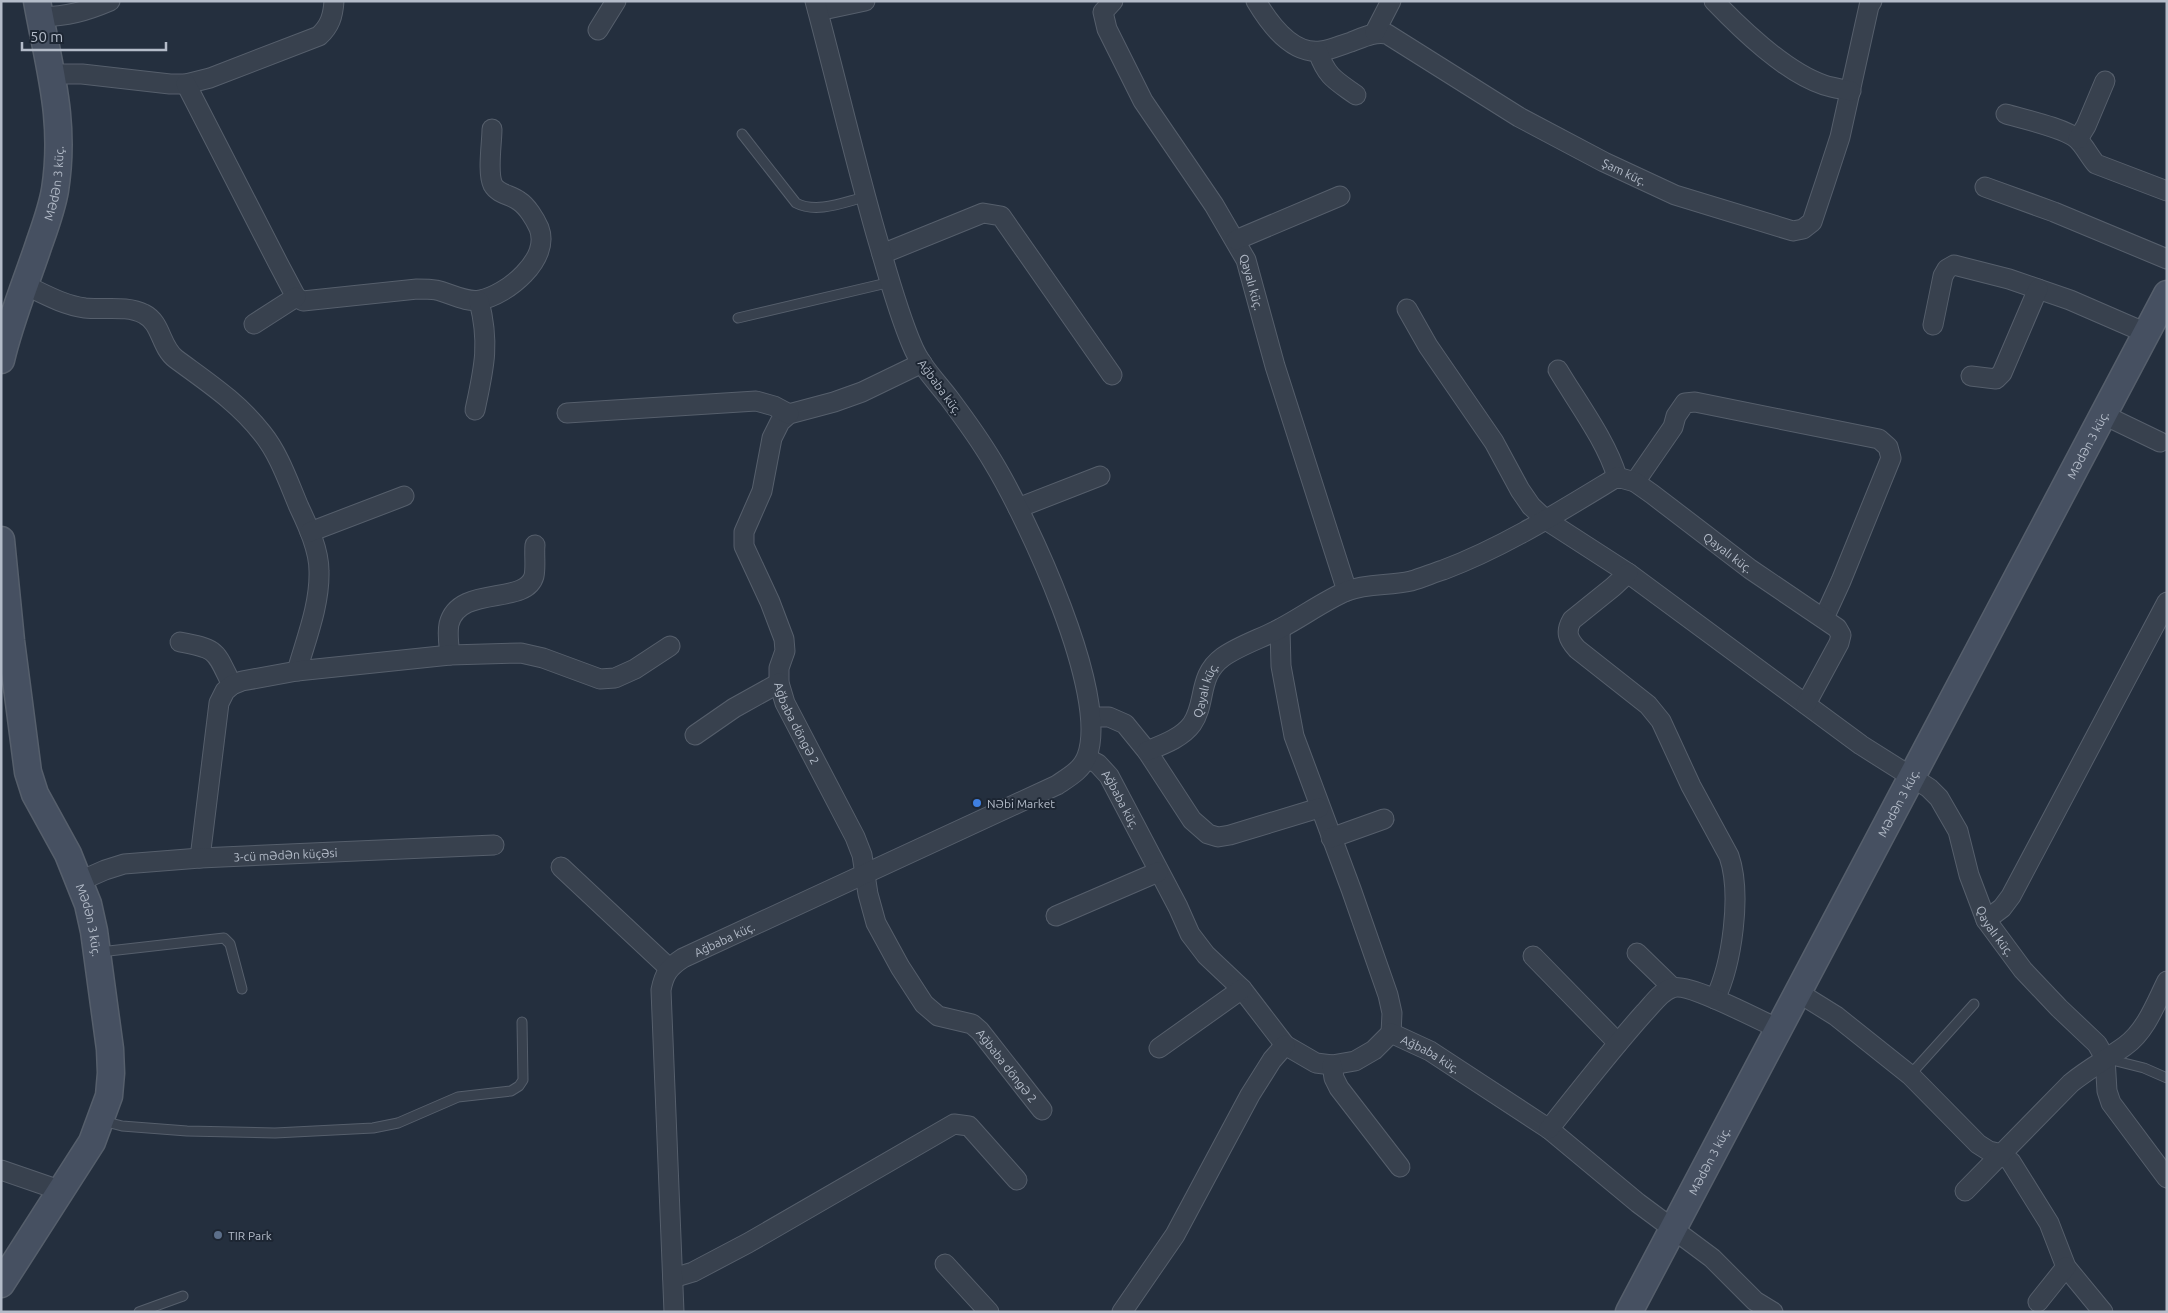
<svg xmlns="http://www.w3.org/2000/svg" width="2168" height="1313" viewBox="0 0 2168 1313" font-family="Ubuntu,sans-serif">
<rect width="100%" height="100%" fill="#242f3e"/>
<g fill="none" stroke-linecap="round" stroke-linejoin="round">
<g stroke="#565f6c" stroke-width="11">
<g id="lane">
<path d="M742 134 796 203C817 214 844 202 865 197"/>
<polyline points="738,318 891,282"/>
<polyline points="100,952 224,938 230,944 242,989"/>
<polyline points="2108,1059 2144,1068 2167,1078"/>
<polyline points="1910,1075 1974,1004"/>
<polyline points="103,1121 122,1126 187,1131 275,1133 373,1128 398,1123 458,1097 511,1091 519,1086 523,1080 522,1022"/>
<polyline points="139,1312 183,1296"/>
</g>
</g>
<g stroke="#565f6c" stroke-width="21">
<g id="street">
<path id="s1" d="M1113 1 1103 12 1107 29 1143 101 1214 205 1246 260 1275 366 1347 591"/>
<path id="s2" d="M1256 1C1269 23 1292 55 1321 51 1331 50 1341 45 1351 42 1364 37 1373 32 1387 34L1519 117 1604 162 1675 195 1793 231 1803 229 1812 222 1825 183 1840 137 1869 6 1872 1"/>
<path d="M1714 1C1742 30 1785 72 1824 85 1833 88 1842 89 1851 91"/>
<polyline points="818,11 865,1"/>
<path d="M40 17C68 16 84 12 110 1"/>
<polyline points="598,30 616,1"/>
<polyline points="1375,32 1391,1"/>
<path d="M1318 52C1327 77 1335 80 1356 95"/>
<path d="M52 74H82L170 84H186L210 78 319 36C330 26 333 16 334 1"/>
<path d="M186 84 278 263 296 297 303 301 417 289C423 289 430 289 436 290 450 293 466 303 480 300 507 295 551 259 539 228 535 219 527 206 519 201 511 195 498 194 493 185 487 173 492 143 492 129"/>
<path d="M2006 114C2023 119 2065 128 2077 139 2084 145 2089 156 2096 164L2167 191"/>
<polyline points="2078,139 2086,126 2105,81"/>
<polyline points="1985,187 2054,212 2167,259"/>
<polyline points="1236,240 1340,196"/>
<polyline points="882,254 983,213 1001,216 1112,375"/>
<path d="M25 285C44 294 63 305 85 308 104 310 127 305 144 314 162 323 160 347 176 359 207 382 238 402 262 433 279 454 288 481 299 507 308 526 319 550 319 571 320 605 306 639 297 671"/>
<path id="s3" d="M1407 309 1428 346 1494 442 1520 490 1531 506 1546 520 1628 573 1861 745 1929 788 1939 798 1958 831 1969 875 1986 920 2023 970 2059 1008 2097 1044 2105 1058 2107 1091 2111 1103 2167 1178"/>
<polyline points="254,324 296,297"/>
<polyline points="1933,325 1943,276 1947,269 1954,265 2009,279 2070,300 2146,333"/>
<path id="s4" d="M922 363 862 392 834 402 789 414 780 422 772 438 762 491 744 532V546L770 602 784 639 785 651 779 668V683L785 703 855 837 862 855 868 894 876 923 900 967 924 1004 938 1016 972 1024 980 1031 1042 1110"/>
<path d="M1558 370C1577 402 1607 442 1617 477"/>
<polyline points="1971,376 1996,379 2002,373 2038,289"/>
<path d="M475 410C484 368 490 344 479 301"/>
<polyline points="567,413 756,401 774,406 789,414"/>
<polyline points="2104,415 2160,442"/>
<polyline points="1635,482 1673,427 1676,416 1685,403 1695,402 1879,439 1888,447 1891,458 1841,581 1824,618"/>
<polyline points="1018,508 1100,476"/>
<polyline points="310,532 404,496"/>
<path d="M1628 573 1613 587 1572 620C1565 632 1568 639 1577 649L1648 705 1661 721 1691 786 1729 856C1742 894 1732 964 1715 999"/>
<polyline points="1280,629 1281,666 1294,736 1351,889 1388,995 1392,1013 1391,1033"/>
<path d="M180 642C219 649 215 651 232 685"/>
<path d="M450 655C449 646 447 634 449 624 459 584 526 606 534 576 536 567 534 554 535 545"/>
<polyline points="1092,717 1109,717 1125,724 1147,751 1192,820 1208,834 1218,837 1230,835 1319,808"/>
<polyline points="695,735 734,708 779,683"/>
<path id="s5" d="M1147 751C1162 745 1182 738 1192 724 1207 702 1197 676 1223 657 1240 645 1263 638 1281 628 1302 617 1327 599 1347 591 1367 583 1390 586 1411 581 1422 578 1433 573 1443 570 1504 547 1561 511 1617 477L1635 482 1652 494 1750 569 1837 628 1841 635 1839 643 1806 704"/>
<path id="s6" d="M1087 758 1098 764 1109 776 1178 907 1190 934 1206 955 1242 989 1285 1045 1316 1063 1332 1065 1355 1061 1374 1050 1391 1033 1430 1051 1549 1129 1638 1203 1712 1258 1755 1301 1773 1312"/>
<polyline points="1331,838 1384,819"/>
<polyline points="200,858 219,703 225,691 232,685 242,681 297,671 450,655 521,653 543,658 600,679 615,678 635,669 670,646"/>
<polyline points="561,867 669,968"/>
<path id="s7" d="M80 881 105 870 124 864 200 858 494 845"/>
<polyline points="1056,916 1158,872"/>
<polyline points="1986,920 2002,908 2011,896 2167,602"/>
<polyline points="1637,953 1672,987"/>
<polyline points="1533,956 1618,1043"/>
<polyline points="1799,993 1836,1016 1910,1075 1978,1144 1989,1151 2002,1154 2011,1162 2049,1223 2066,1267 2103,1312"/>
<polyline points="1159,1048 1242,989"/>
<polyline points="1332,1065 1334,1078 1339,1088 1400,1167"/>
<path d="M1549 1129C1580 1090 1611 1050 1644 1013 1652 1005 1661 991 1672 988 1688 982 1761 1021 1779 1029"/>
<polyline points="1,1170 62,1191"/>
<path d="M1965 1191 2071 1083C2088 1069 2107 1059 2125 1046 2146 1031 2156 1003 2167 981"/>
<polyline points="945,1264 989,1312"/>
<polyline points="673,1278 693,1272 748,1243 954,1124 969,1126 1017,1180"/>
<polyline points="2038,1302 2066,1267"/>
<path id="s8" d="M674 1312 661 990C664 974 669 967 683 958L1057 785C1069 777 1082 770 1087 756 1110 694 1027 518 993 462 980 440 964 418 949 398 936 381 920 365 912 345 897 310 887 271 876 234 854 157 836 79 815 1"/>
<polyline points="1122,1312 1175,1235 1250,1095 1272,1060 1285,1045"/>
</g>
</g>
<g stroke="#565f6c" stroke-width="29">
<g id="secondary">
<path id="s9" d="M1 360C10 321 26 283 39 244 45 227 52 208 55 190 66 120 49 68 37 1"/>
<path id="s10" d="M1 540 11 641 28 772 35 794 68 854 88 904 94 931 110 1049 111 1073 109 1096 92 1142 1 1284"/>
<path id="s11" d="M1629 1312 2167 294"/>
</g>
</g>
<use href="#lane" stroke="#38414e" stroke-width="9"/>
<use href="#street" stroke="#38414e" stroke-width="19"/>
<use href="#secondary" stroke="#465061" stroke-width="26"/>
</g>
<circle fill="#3f7fe0" stroke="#1d2633" stroke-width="2" cx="977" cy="803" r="5"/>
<circle fill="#5c6f8a" stroke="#1d2633" stroke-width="2" cx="218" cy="1235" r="5"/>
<g text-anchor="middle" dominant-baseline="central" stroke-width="4" stroke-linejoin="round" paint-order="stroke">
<g font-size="12" fill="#b4bcc9" stroke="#1d2633">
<text stroke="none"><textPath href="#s2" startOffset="430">Şam küç.</textPath></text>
<text stroke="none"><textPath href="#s9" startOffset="185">Mədən 3 küç.</textPath></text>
<text stroke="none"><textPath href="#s1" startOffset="325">Qayalı küç.</textPath></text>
<text transform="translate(940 387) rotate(54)">Ağbaba küç.</text>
<text stroke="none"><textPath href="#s11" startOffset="981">Mədən 3 küç.</textPath></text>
<text stroke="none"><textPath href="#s5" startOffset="701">Qayalı küç.</textPath></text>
<text stroke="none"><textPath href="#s5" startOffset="90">Qayalı küç.</textPath></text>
<text stroke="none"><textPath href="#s4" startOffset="476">Ağbaba döngə 2</textPath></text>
<text stroke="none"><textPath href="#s6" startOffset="55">Ağbaba küç.</textPath></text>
<text stroke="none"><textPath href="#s11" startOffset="576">Mədən 3 küç.</textPath></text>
<text stroke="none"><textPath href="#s7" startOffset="209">3-cü mədən küçəsi</textPath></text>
<text stroke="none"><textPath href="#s10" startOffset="395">Mədən 3 küç.</textPath></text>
<text stroke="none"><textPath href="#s3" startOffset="881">Qayalı küç.</textPath></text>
<text stroke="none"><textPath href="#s8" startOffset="408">Ağbaba küç.</textPath></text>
<text stroke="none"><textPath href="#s6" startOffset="519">Ağbaba küç.</textPath></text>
<text stroke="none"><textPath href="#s4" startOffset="895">Ağbaba döngə 2</textPath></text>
<text stroke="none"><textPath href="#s11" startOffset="171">Mədən 3 küç.</textPath></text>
</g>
<g font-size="12" fill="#b4bcc9" stroke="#1d2633" text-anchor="start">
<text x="987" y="803">Nəbi Market</text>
<text x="228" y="1235">TIR Park</text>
</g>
</g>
<rect width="2168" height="1313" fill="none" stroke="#b4bcc9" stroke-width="5"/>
<path d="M22 42v8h144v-8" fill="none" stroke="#b4bcc9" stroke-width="2.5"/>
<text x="30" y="42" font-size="15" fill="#b4bcc9" stroke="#1d2633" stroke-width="4" paint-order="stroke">50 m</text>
</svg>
